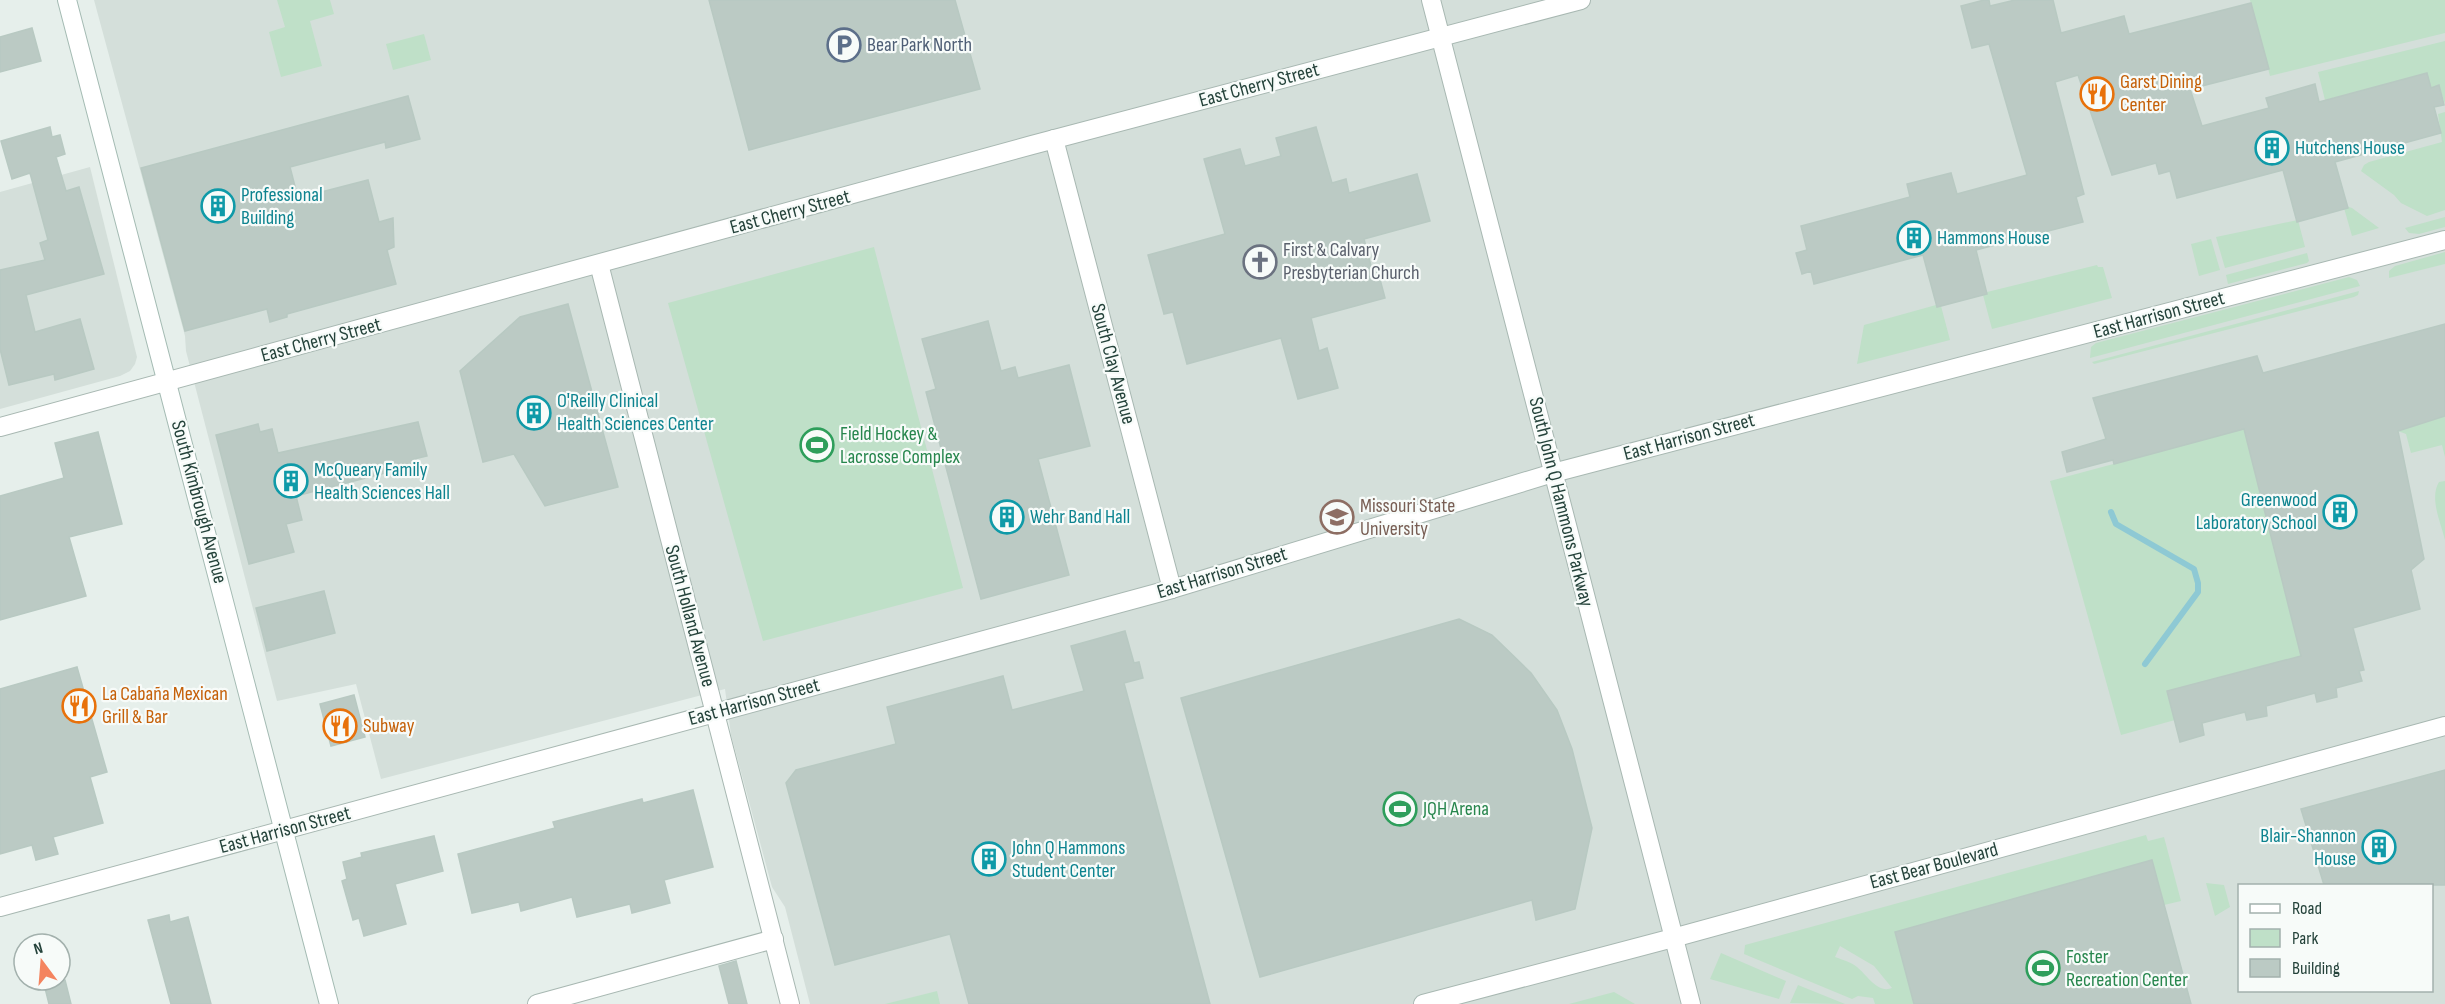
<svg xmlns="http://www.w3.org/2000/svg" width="2445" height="1004" viewBox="0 0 2445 1004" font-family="'Sofia Sans Condensed',sans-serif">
<rect width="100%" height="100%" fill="#e6efeb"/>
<g fill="#d4dfda" fill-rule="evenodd">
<path d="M94 0H2445V1004H810L785 907 772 887 731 735 725 689 381 779 356 684 277 701 186 351 185 336ZM2240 886H2432V990H2240Z"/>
<polygon points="90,167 137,357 135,364 130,371 120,376 0,409 0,192"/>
</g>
<g fill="#bfe0c8" fill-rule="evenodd">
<polygon points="277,0 330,0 334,14 310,21 322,66 281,77 269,32 285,27"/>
<polygon points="2250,0 2445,0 2445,33 2270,76"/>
<polygon points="424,34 431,60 393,70 386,44"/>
<polygon points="2445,41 2445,104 2439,86 2431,88 2427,73 2325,100 2318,72"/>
<polygon points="2445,112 2445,210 2427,216 2401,203 2394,195 2361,171 2364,165 2369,162 2442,142 2438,114"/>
<polygon points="2346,206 2352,208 2379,228 2352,236 2344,208"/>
<polygon points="2445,217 2445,227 2419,234 2409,233 2405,228"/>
<polygon points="2298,220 2305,247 2225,268 2216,237"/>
<polygon points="2211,239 2220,270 2199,276 2191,244"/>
<polygon points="874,247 963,588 763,641 668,303"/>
<polygon points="2445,252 2445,264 2389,278 2389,271 2395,266"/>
<polygon points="2307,253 2309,261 2307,263 2228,284 2226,275"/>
<polygon points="2097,265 2098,267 2103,267 2112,298 1992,329 1983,295 1987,294 1987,292"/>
<polygon points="2349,277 2357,280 2360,286 2090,358 2091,347 2096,343"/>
<polygon points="2359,291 2358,295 2354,297 2094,364 2092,362"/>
<polygon points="1936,305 1937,307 1941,306 1950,340 1857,364 1864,325"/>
<polygon points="2445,416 2445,457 2442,445 2411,453 2406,434 2398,431"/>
<polygon points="2244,429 2301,656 2167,691 2175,720 2121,735 2050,481"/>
<path d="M2445 481V540C2441 523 2429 498 2439 482Z"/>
<path d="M2146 835 2148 841 2164 837 2181 901 2164 905 2152 860 1914 1004H1875L1873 998 1858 996 1852 999 1744 954 1745 945ZM1840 946 1874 966 1892 988C1878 994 1867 975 1857 967 1851 962 1843 960 1835 957Z"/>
<polygon points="2206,883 2224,885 2230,907 2215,916"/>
<polygon points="1721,953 1786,981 1779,999 1710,979"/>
<polygon points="1798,985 1845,1004 1790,1003"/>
<polygon points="937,991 940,1004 885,1004"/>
<polygon points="1614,992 1635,1004 1569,1004"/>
</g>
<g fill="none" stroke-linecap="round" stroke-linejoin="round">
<polyline stroke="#8ec9d4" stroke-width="6" points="2111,512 2116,524 2194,569 2198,583 2198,592 2145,664"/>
</g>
<g fill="#bbcac4" stroke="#b8c9c2" stroke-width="1.5">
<polygon points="709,0 955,0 980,89 749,150"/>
<polygon points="1984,0 1989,0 1990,6 2015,0 2053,0 2061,33 2124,16 2129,34 2251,3 2269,69 2190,89 2202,126 2269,108 2266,98 2315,84 2319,102 2427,73 2431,88 2439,85 2444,105 2434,107 2441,133 2335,162 2348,208 2297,222 2283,170 2177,198 2170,171 2159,174 2156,163 2112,175 2078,75 2055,82 2084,194 2076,197 2083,222 1976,250 1987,294 1937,307 1923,255 1814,284 1811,271 1802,274 1796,253 1807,250 1801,226 1910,197 1907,184 1951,173 1957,194 2027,175 1989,44 1972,48 1961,6"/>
<polygon points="32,28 41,61 0,72 0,37"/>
<polygon points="408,96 420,139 386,148 385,142 290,167 298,198 368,180 379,222 393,218 394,247 387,250 396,284 287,314 287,317 270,322 267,309 185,331 141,168"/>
<polygon points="50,127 52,137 60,135 65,154 56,157 66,191 79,187 104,274 26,295 35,332 80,319 94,369 55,380 54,374 9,385 0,349 0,270 45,260 40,243 48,240 30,173 12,179 1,141"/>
<polygon points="1316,127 1332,183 1346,179 1349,193 1417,174 1430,221 1364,239 1372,270 1377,268 1385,298 1311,318 1319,351 1327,348 1338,388 1298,399 1281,338 1187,364 1173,312 1164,314 1148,255 1225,234 1204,159 1240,149 1245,166 1281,156 1276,138"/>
<polygon points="568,304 618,487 545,506 514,454 483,462 460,371 520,317"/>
<polygon points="988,321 1001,371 1015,367 1018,378 1069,365 1090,446 1038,459 1069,575 981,599 926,392 936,389 922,339"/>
<polygon points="2445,324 2445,416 2398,431 2424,559 2411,570 2420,609 2353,628 2364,670 2359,671 2362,681 2336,688 2337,697 2317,702 2315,693 2266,706 2267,716 2247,720 2245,712 2202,723 2204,735 2180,742 2167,691 2301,656 2244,429 2114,464 2113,460 2067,472 2062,452 2106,439 2093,398 2257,356 2263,373"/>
<polygon points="418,422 427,456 414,459 416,465 296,496 302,520 286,524 294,552 249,564 216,435 258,424 260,432 272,429 278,453"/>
<polygon points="98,432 122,524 69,537 86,596 0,620 0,496 64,478 55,443"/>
<polygon points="324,591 335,633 267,651 256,608"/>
<polygon points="1459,619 1492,635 1531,673 1557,710 1572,749 1592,828 1575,909 1536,920 1532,900 1260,977 1181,698"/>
<polygon points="1125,631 1134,663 1139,662 1143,678 1124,683 1210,1004 969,1004 950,934 835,965 786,783 796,770 896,744 887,707 1003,676 1012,710 1084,691 1071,646"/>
<polygon points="77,667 107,772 90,777 103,823 53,837 58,854 36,860 32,845 0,854 0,689"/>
<polygon points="354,695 365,737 331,746 320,704"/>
<polygon points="2445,770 2445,885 2324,885 2301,809"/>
<polygon points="693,790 713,867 664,880 670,903 632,913 630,904 577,917 572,897 521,911 519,902 472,913 458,854 555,828 553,822 642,799 643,803"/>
<polygon points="434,836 443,871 395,884 406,924 364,936 359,918 353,920 342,881 347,879 343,862 362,857 361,853"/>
<polygon points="2152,860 2191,1004 1914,1004 1895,932"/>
<polygon points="169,915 170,922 188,917 211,1004 171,1004 148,920"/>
<polygon points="736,961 747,1004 729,1004 719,966"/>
<polygon points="43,980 65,980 71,1004 49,1004"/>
</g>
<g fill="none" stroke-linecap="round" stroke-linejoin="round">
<g stroke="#a8b8b2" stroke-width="20">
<g id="minor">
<polyline points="1431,0 1691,1004"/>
<polyline points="1054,139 1172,589"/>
<polyline points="599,264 790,1004"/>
<polyline points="0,907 1172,589 1553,473 2445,240"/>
<polyline points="537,1004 774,939"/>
<polyline points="1423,1004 1673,938 2445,726"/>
</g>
</g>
<g stroke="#a8b8b2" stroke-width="20">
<polyline id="tertiary" points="0,427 1032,145 1581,0"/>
</g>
<g stroke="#a4bbb3" stroke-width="20">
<polyline id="secondary" points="67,0 329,1004"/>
</g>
<use href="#minor" stroke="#fff" stroke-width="18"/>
<use href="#tertiary" stroke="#fff" stroke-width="18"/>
<use href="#secondary" stroke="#fff" stroke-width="18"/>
</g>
<defs>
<g id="parking-ring" transform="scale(1.725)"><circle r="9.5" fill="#f7fbf9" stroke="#5c6f8a" stroke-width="1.5"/><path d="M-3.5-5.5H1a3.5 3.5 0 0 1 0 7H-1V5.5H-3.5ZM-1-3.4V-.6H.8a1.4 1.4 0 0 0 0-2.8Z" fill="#5c6f8a"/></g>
<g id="restaurant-ring" transform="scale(1.725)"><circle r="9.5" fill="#f7fbf9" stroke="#e8710a" stroke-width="1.5"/><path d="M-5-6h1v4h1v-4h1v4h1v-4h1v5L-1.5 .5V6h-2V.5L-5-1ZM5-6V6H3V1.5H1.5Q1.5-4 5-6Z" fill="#e8710a"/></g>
<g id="building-ring" transform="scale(1.725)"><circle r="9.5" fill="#f7fbf9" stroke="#0f9aa8" stroke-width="1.5"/><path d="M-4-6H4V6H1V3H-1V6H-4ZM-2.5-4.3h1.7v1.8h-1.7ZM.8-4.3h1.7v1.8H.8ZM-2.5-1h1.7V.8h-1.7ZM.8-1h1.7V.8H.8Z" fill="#0f9aa8"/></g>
<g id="church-ring" transform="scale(1.725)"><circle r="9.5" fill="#f7fbf9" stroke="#6b7280" stroke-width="1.5"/><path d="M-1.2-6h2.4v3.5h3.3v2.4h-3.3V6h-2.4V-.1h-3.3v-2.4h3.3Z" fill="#6b7280"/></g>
<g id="stadium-ring" transform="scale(1.725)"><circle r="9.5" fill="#f7fbf9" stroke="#2e9e5b" stroke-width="1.5"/><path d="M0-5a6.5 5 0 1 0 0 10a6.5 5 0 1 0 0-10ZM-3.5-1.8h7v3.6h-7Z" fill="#2e9e5b"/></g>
<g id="university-ring" transform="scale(1.725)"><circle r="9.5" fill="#f7fbf9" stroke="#8d6e63" stroke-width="1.5"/><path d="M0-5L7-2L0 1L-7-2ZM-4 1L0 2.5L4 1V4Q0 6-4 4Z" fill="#8d6e63"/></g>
</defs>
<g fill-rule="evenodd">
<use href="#parking-ring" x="844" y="45"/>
<use href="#restaurant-ring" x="2097" y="94"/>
<use href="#building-ring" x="2272" y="148"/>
<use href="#building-ring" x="218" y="206"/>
<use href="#building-ring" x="1914" y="238"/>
<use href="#church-ring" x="1260" y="262"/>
<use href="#building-ring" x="534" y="413"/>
<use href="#stadium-ring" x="817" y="445"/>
<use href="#building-ring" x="291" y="481"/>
<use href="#building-ring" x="2340" y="512"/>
<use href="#building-ring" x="1007" y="517"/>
<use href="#university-ring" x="1337" y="517"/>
<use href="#restaurant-ring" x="79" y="706"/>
<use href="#restaurant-ring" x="340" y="726"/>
<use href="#stadium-ring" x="1400" y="809"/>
<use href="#building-ring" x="2379" y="847"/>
<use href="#building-ring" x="989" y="859"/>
<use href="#stadium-ring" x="2043" y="968"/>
</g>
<g text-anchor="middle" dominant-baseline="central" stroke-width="4.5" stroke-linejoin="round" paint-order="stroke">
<g font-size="20" fill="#4e5e75" stroke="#f7fbf9" text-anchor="start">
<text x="867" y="45">Bear Park North</text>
</g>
<g font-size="20" fill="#c56008" stroke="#f7fbf9" text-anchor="start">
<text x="2120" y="82">Garst Dining<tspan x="2120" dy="23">Center</tspan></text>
<text x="102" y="694">La Cabaña Mexican<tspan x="102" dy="23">Grill &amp; Bar</tspan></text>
<text x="363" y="726">Subway</text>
</g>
<g font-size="20" fill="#24423a" stroke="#f7fbf9">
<text transform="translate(1259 85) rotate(-15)">East Cherry Street</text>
<text transform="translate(790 212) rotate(-15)">East Cherry Street</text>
<text transform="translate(2159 315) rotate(-15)">East Harrison Street</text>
<text transform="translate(321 340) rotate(-15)">East Cherry Street</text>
<text transform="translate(1113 364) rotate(75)">South Clay Avenue</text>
<text transform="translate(1689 437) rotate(-15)">East Harrison Street</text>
<text transform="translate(199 502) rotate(75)">South Kimbrough Avenue</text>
<text transform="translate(1561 502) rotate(76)">South John Q Hammons Parkway</text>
<text transform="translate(1222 573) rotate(-17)">East Harrison Street</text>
<text transform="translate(690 616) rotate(75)">South Holland Avenue</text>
<text transform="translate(754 702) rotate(-15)">East Harrison Street</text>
<text transform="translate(285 830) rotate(-15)">East Harrison Street</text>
<text transform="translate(1934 866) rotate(-15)">East Bear Boulevard</text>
</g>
<g font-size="20" fill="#0d838f" stroke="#f7fbf9" text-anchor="start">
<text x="2295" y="148">Hutchens House</text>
<text x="241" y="195">Professional<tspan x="241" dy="23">Building</tspan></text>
<text x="1937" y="238">Hammons House</text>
<text x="557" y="401">O'Reilly Clinical<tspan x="557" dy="23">Health Sciences Center</tspan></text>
<text x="314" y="470">McQueary Family<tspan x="314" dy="23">Health Sciences Hall</tspan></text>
<text x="2317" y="500" text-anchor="end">Greenwood<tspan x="2317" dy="23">Laboratory School</tspan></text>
<text x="1030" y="517">Wehr Band Hall</text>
<text x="2356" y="836" text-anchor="end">Blair-Shannon<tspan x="2356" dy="23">House</tspan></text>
<text x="1012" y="848">John Q Hammons<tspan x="1012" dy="23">Student Center</tspan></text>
</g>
<g font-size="20" fill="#5b616d" stroke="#f7fbf9" text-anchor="start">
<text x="1283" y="250">First &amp; Calvary<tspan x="1283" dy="23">Presbyterian Church</tspan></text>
</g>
<g font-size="20" fill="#27864d" stroke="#f7fbf9" text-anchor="start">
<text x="840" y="434">Field Hockey &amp;<tspan x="840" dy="23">Lacrosse Complex</tspan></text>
<text x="1423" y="809">JQH Arena</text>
<text x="2066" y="957">Foster<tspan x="2066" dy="23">Recreation Center</tspan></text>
</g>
<g font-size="20" fill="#785e54" stroke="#f7fbf9" text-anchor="start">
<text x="1360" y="506">Missouri State<tspan x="1360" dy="23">University</tspan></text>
</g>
</g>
<rect x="2238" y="884" width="195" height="108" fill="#f7fbf9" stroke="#a3b1ad" stroke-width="1.5"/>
<rect x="2250" y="904" width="30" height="9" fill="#ffffff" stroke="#a3b1ad" stroke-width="1.5"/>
<text x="2292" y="914" font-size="18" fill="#24423a">Road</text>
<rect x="2250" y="929" width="30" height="18" fill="#bfe0c8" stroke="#a3b1ad" stroke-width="1.5"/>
<text x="2292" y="944" font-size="18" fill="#24423a">Park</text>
<rect x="2250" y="959" width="30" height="18" fill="#bbcac4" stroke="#a3b1ad" stroke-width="1.5"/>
<text x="2292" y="974" font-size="18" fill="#24423a">Building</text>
<g transform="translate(42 962) rotate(344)"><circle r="28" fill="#f7fbf9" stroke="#a3b1ad" stroke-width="1.5"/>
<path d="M0-4.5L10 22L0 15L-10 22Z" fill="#f4845f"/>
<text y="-9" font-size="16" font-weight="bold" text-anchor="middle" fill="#24423a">N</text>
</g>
</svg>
